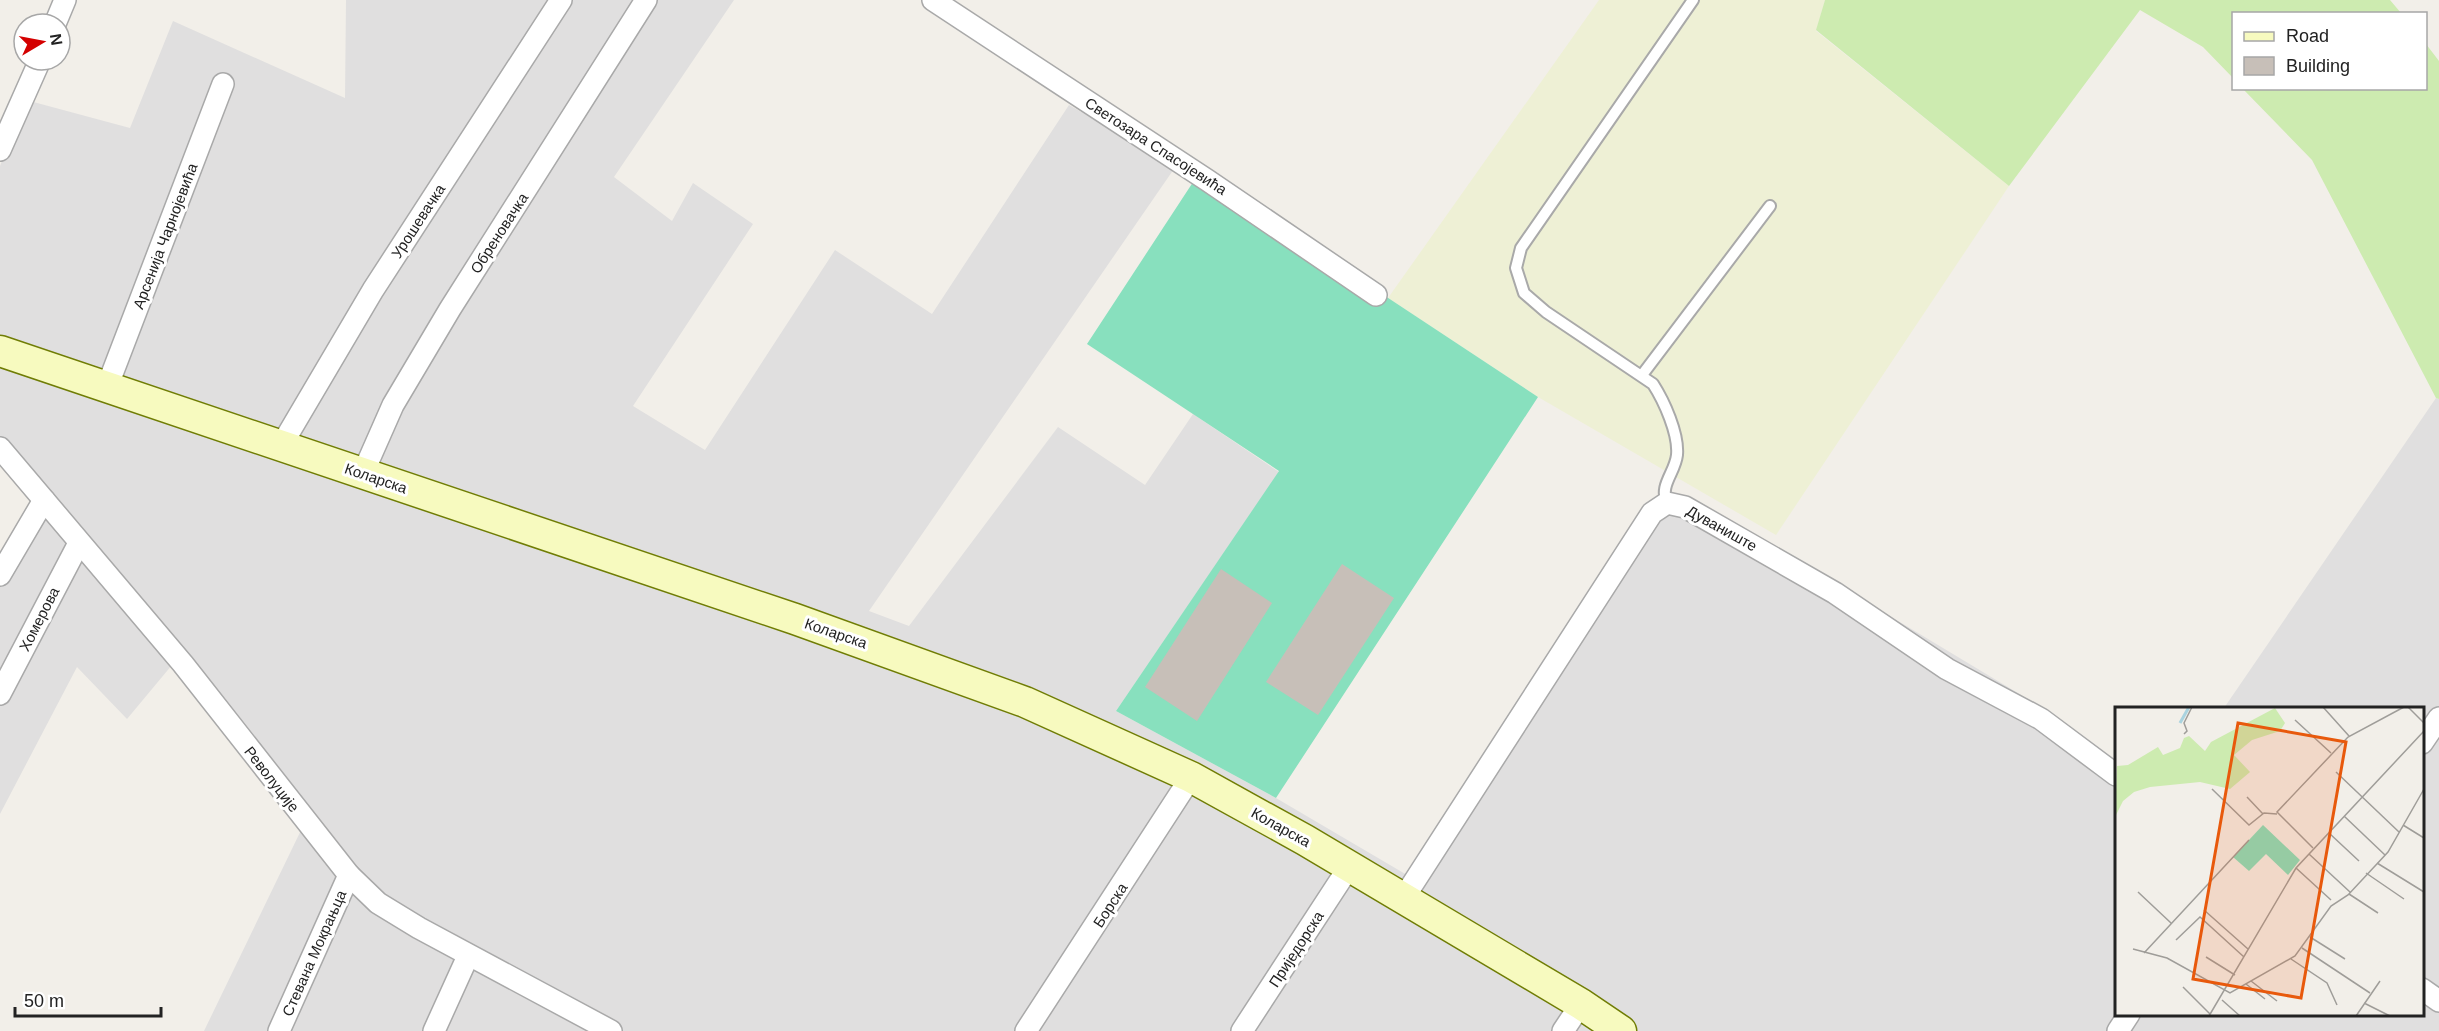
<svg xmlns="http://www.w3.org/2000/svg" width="2439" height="1031" viewBox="0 0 2439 1031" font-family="Arial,sans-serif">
<rect width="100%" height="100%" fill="#f2efe9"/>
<polygon fill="#e0dfdf" points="346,0 734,0 614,177 672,221 693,183 753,224 633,406 705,450 835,250 932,314 1069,105 1176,166 869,611 909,626 1058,427 1145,485 1193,414 1279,472 1116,711 1276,798 1407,875 1662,490 1750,532 2051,713 2116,761 2116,1014 2422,1014 2422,708 2224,708 2436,398 2439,399 2439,1031 204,1031 305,822 177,659 127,719 77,667 0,814 0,586 42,504 0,457 0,166 26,100 130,128 173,21 345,98"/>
<polygon fill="#eef0d5" points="1599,0 1825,0 1816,31 2009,186 1776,535 1538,397 1388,298"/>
<g fill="#cdebb0">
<polygon points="1825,0 2390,0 2401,13 2234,14 2233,78 2203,47 2140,10 2009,186 1816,30"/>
<polygon points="2426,44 2439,61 2439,399 2436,398 2312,160 2243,89 2426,88"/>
</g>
<polygon fill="#88e0be" points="1199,173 1538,397 1276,798 1116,711 1279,471 1087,344"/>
<g fill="#c7bfb8">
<polygon points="1342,564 1394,598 1318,715 1266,682"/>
<polygon points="1221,569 1272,603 1197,721 1145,687"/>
</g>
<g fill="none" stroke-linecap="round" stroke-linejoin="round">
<g stroke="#a9a9a9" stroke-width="14">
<g id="service">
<polyline points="1642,375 1770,206"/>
<path d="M1667 503C1659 485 1675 473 1677 455 1679 434 1664 401 1653 384L1546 312 1524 293 1516 268 1521 248 1693 0"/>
</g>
</g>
<g stroke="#a9a9a9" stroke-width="24">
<g id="minor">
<polyline points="933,0 1207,180 1376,295"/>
<polyline points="55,24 65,0"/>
<polyline points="0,150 40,60"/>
<polyline points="107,387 223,84"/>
<polyline points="281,446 373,290 561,0"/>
<polyline points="0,448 183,664 349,875 378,903 419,928 611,1031"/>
<polyline points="363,473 393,405 450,309 646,0"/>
<polyline points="0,575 44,500"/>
<polyline points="0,694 79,543"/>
<polyline points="2422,743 2439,718"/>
<polyline points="1403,899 1652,513 1667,503 1685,507 1835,593 1947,669 2041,719 2116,775"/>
<polyline points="2422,989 2439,1001"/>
<polyline points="279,1031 349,875"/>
<polyline points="434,1031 468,956"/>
<polyline points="1026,1031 1191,777"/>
<polyline points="1242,1031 1349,867"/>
<polyline points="1563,1031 1581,1004"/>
<polyline points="2118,1031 2129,1014"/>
</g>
</g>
<g stroke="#707d05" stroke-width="33">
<polyline id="secondary" points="0,351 795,619 1025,702 1191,777 1305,840 1581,1004 1621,1031"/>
</g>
<use href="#service" stroke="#fff" stroke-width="10"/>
<use href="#minor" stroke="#fff" stroke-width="21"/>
<use href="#secondary" stroke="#f7fabf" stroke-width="30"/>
</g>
<g text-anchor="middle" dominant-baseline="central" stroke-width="6" stroke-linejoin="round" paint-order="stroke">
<g font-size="15" fill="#222" stroke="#fff">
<text transform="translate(1156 146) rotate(33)">Светозара Спасојевића</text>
<text transform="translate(418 221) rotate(-57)">Урошевачка</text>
<text transform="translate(499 233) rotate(-57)">Обреновачка</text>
<text transform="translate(165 236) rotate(-69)">Арсенија Чарнојевића</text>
<text transform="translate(376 478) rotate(19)">Коларска</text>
<text transform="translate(1722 528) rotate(29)">Дуваниште</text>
<text transform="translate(39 619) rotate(-63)">Хомерова</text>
<text transform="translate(836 633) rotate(19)">Коларска</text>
<text transform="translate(272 779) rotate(52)">Револуције</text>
<text transform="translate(1281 827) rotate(29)">Коларска</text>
<text transform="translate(1110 905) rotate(-57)">Борска</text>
<text transform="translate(1296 949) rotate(-57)">Приједорска</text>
<text transform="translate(314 953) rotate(-66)">Стевана Мокрањца</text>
</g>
</g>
<g transform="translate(2115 707)">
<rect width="309" height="309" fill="#f2efe9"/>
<path d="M160 1 170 16 165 24 137 33 119 48 135 65 115 82 85 75 35 80 19 85 8 94 0 110 2 59 13 58 43 40 48 48 65 41 69 31 74 29 90 44 96 35Z" fill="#cdebb0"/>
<path d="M148 118 185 153 173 168 151 147 134 164 118 150Z" fill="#88e0be"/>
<path fill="none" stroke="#aad3df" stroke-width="3" d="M65 16 74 0"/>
<path fill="none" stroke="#9f9d99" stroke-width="1.5" d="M208 0 234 29M293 0 309 16M180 13 216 46M69 27 72 24 69 16 77 0M221 65 284 125M97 82 134 118 149 106 162 107M132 90 148 107M229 109 270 148M288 118 309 131M214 126 244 154M198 141 162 105 233 30 289 0M194 147 235 185M262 156 309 185M181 161 216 193M251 166 289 192M23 185 56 216M234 187 263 206M89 203 133 242M195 230 230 252M61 233 85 210 129 250M187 241 255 286M18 242 52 251 115 286 180 249 216 199 233 188 273 145 309 82M29 246 134 133M91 250 120 268M176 252 212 276 222 298M136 274 162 294M131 277 150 292M68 280 95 307M107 293 125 309M249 296 275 309M94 309 181 161 309 24M241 309 265 274"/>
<path fill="#e8590c" fill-opacity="0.15" stroke="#e8590c" stroke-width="3" d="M123 16 231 35 186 291 78 272Z"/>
<rect width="309" height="309" fill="none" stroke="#222" stroke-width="3"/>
</g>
<rect x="2232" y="12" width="195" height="78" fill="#ffffff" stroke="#a7a7a7" stroke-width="1.5"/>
<rect x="2244" y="32" width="30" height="9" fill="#f7fabf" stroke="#a7a7a7" stroke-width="1.5"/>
<text x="2286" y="42" font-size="18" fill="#222222">Road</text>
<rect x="2244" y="57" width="30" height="18" fill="#c7bfb8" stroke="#a7a7a7" stroke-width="1.5"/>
<text x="2286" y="72" font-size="18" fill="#222222">Building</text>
<g transform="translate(42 42) rotate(80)"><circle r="28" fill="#ffffff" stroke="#a7a7a7" stroke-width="1.5"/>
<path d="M0-4.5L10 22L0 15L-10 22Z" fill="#d40000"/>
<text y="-9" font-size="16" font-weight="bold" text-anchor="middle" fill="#222222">N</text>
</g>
<path d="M15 1007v9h146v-9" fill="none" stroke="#222222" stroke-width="3"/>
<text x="24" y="1007" font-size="18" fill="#222222" stroke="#ffffff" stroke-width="4.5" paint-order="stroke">50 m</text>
</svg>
